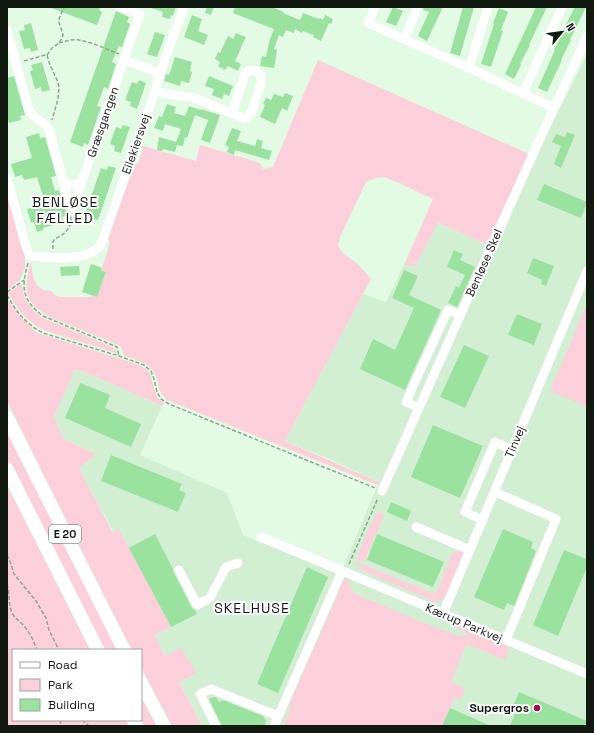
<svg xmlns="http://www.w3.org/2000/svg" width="594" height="733" viewBox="0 0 594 733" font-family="'Space Grotesk',sans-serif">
<rect width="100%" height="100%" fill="#e3fbe4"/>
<polygon fill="#d2efd3" points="587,55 587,726 202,726 179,682 197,673 166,656 155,635 171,627 119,529 114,533 79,468 96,454 64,439 54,417 74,369 87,373 162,406 140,455 227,493 243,535 340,575 379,482 332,460 285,441 363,294 386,302 404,265 416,265 437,223 497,249 535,157"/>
<g fill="#fcd0db">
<path d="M318 60 527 153 528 156 488 245 438 223 416 265H404L433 199 401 184 384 177 375 178 366 182 340 237 338 246 343 253 358 264 371 279 285 441 379 482 377 485 167 400C160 394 159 389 157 380 154 364 138 360 124 356L121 347 118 345 50 317C23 302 23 289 31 261 33 275 33 291 51 291L55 295 60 297H89L92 296 97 297 106 272 101 270 105 259 110 241 106 239 133 162 138 164 143 149 138 147 139 145 196 161 200 145 260 163 263 169 273 167Z"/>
<polygon points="7,191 25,257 25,267 20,280 8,289"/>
<path d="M19 285H21L22 286C24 300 31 310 43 318L108 345 115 349 117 352 116 353 49 332C28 324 19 311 8 293Z"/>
<path d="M7 298C16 313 24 322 38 333L137 364C156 373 149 377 156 393 157 397 160 400 164 403L162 406 87 373 75 369 54 417 64 439 96 454 79 468 113 533 119 529 171 627 155 635 165 656 181 648 197 673 179 682 202 726H172L141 667V650H132L110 608 7 401Z"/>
<polygon points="587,304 587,407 550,391"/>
<polygon points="7,430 118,650 104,650 7,460"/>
<polygon points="7,485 90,650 13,650 13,720 126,720 129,726 7,726"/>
<polygon points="377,511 384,515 364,562 356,558"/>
<path d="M460 549 463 551 464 554 447 594C444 598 441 601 436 602L361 570 362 567 357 565 354 561 433 593 437 592 452 554 455 551 458 552Z"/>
<path d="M347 578 349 579 347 583 351 585 353 593 422 622 459 636 467 635V633L451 626 453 623 506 645C510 650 507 655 505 660L466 644 451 682 465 688 461 700 455 697 442 726H283L291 707 289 705 339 592 338 591 343 581Z"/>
<polygon points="141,695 157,726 143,726 141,720"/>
</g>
<g fill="#9be1a0">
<polygon points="51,7 100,7 99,10 102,12 97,25 51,8"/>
<polygon points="151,7 176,7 173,16 171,15 170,19 162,17 163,12 151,8"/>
<polygon points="207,7 214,7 211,15 205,13"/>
<polygon points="235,7 272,7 284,12 283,13 300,20 303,13 319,19 320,18 323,20 325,15 333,19 331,24 329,23 321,41 313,37 314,35 303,31 302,33 295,29 294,33 286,30 283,37 279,35 274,49 277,50 274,68 260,66 262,56 266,57 269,42 274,29 233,13"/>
<polygon points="393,7 403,11 396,26 386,22"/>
<polygon points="424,7 443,7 427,41 418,36 429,12 423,10"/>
<polygon points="463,7 474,7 460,56 450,53"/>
<polygon points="536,7 547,7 529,45 530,45 520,64 521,65 514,79 505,74"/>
<polygon points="575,7 586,7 570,40 571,40 561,60 562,60 547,92 538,88 555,50 554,50 564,30 563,30"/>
<polygon points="499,8 508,12 501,30 503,31 491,67 481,64 494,24 493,23"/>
<polygon points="116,11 129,17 127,22 130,24 122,47 119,46 112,62 116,64 108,89 104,87 99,101 97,106 101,107 88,145 84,143 83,147 70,142"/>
<polygon points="192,15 202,19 198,31 208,35 204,45 184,37"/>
<polygon points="31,23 38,50 31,52 30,48 24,49 19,31 25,30 24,25"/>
<polygon points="155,32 165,35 157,57 147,54"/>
<polygon points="236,33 246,37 235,61 241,64 238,71 228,66 225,70 218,66 220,62 215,59 218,52 220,53 228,36 233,39"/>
<polygon points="175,57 192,62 190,71 192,72 189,83 181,81 180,86 164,81 166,74 169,75"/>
<polygon points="42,62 50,90 42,92 41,87 35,89 30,71 33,70 31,65"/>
<polygon points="14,76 25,115 20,116 21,120 9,123 7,116 7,78"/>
<polygon points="209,76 233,86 229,96 224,94 222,99 212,95 214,89 205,86"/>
<polygon points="139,80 146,83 137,109 130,106 131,102 125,100 132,82 137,84"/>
<polygon points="285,93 293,96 287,111 282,108 275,124 260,117 265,105 263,104 266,98 271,100 274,94 283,97"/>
<polygon points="167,104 176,107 174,113 185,116 189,106 201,110 201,109 220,115 210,143 201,140 208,120 195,115 187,138 185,137 183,146 177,145 175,152 163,149 162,151 157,150 159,137 176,142 181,129 165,124 163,131 154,128 159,116 162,117"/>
<polygon points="123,125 130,127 121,153 114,151 115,146 110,144 116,127 121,129"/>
<polygon points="232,128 241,131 237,141 255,146 257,139 263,141 261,148 272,151 269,160 235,150 234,155 227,152 229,147 225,145"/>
<polygon points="567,132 575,135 561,168 554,164 561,146 552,142 556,134 565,137"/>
<polygon points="39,133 40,138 45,137 56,176 51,177 55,191 59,190 64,208 68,212 69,215 62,217 64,222 43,228 43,230 37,232 34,222 31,223 27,209 35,207 32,199 43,196 37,177 24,180 22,175 15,177 11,164 32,158 26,137"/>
<polygon points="108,166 116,168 98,220 90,218 92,213 86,211 101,168 107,170"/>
<polygon points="544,184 587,202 581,218 537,200"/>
<polygon points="454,250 463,254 460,260 475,267 457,307 448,303 456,286 459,288 465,275 447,267"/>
<polygon points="533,258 554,266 546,286 541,284 542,280 527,273"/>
<polygon points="91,264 102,268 101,270 106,272 97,297 82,292"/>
<polygon points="79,266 80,275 61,276 60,267"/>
<polygon points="404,270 418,276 409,295 441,310 405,390 360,369 373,339 395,350 414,308 392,298"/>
<polygon points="517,314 542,324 534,345 508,335"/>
<polygon points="464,345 489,356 465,408 440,397"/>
<polygon points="80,383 110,395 105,408 141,424 131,447 65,418"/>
<polygon points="433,425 483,446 460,498 411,477"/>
<polygon points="111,455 182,484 179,490 186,493 178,512 101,481"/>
<polygon points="391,502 411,511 407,521 387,512"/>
<polygon points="503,529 533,542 531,548 536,551 514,606 507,603 504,610 474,597"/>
<polygon points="155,534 173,569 174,573 192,608 195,610 197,614 171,627 129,548"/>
<polygon points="377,534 444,562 433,587 367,560"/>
<polygon points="564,550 587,559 587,567 558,636 533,625"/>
<polygon points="307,567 328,577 278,693 257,684"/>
<polygon points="519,692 587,721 587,726 510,726 517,708 513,707"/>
<polygon points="214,697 217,698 219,702 223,700 263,716 266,722 264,726 222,726 209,699"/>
<polygon points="450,708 491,726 442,726"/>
</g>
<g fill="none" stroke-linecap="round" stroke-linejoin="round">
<g stroke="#92a392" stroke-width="1.5" stroke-dasharray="4 2" stroke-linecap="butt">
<path d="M59 43C66 41 72 39 79 40 92 42 106 49 119 54"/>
<polyline points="47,55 52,48 59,43 62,38 63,35 59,22 59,19 64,7"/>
<polyline points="24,61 45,55 47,55 50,65 57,80 59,87 58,99 52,120"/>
<path d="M53 249C53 246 52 242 54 240 56 238 60 236 62 235 68 231 73 222 70 215"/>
<path d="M28 263C21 288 22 300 43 316L117 347 119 356"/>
<polyline points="7,292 24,280"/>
<path d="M7 295C17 313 25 323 43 333L119 356 144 365 151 371 154 379 157 392 161 399 169 404 375 488"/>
<polyline points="7,555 11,564 14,574 36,601 46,618 49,630 57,646 57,650"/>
<polyline points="349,564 378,498"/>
<path d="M7 584C10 593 8 604 12 613 16 620 23 623 27 630 32 636 34 643 37 650"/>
<polyline points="60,720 61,726"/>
<polyline points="82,720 89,726"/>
</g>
<g stroke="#fff" stroke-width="9">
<polyline points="375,7 368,23 469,68 554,108"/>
<path d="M7 30 29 110C33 120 44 120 49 129L64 184H81L140 14 120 7"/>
<polyline points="404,39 418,7"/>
<polyline points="124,60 160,73"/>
<polyline points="469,68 488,7"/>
<polyline points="155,91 163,93 195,98 243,118 247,117 251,114 262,80 260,74 256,71 250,70 245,74 232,114"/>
<polyline points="523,93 562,7"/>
<path d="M7 178 26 247 30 256C49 258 86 262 100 246 101 243 103 240 104 237L155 91 160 73 184 7"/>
<polyline points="64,184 70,206 72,207 74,205 81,184"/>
<polyline points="419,408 406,402 448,310 460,315"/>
<polyline points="382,491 484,262 587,36"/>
<polyline points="495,492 556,519 506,640"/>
<polyline points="483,520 465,512 495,442 512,450"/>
<polyline points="416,527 470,550"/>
<polyline points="261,537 345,572 587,674"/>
<polyline points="179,570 197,605 210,598 226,567 238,563"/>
<polyline points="443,614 587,271"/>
<polyline points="216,726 200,694 211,689 278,716"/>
<polyline points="274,726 342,571"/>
</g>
<g stroke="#fff" stroke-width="13">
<polyline points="7,418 124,650"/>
<polyline points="7,469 98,650"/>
<polyline points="141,683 164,726"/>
<polyline points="134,720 137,726"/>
</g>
</g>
<circle fill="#a00b4f" stroke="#fff" stroke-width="1.5" cx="537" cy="708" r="4"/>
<g text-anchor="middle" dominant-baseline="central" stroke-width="4" stroke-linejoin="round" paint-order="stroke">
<rect fill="#fff" stroke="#585e58" stroke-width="1" x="49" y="525" width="32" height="18" rx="3"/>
<g font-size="11" font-weight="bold" fill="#111911">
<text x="65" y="534">E 20</text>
</g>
<g font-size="12" fill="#111911" stroke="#fff">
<text transform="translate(103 122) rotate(-71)">Græsgangen</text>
<text transform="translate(136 144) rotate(-71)">Eilekiersvej</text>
<text transform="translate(484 263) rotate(-66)">Benløse Skel</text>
<text transform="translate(515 442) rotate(-67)">Tinvej</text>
<text transform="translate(464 623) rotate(23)">Kærup Parkvej</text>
</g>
<g font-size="12" font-weight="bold" fill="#111911" stroke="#fff" text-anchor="end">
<text x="529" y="708">Supergros</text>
</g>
<g font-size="14" letter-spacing="1" fill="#111911" stroke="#fff">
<text x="65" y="202">BENLØSE<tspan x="65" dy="16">FÆLLED</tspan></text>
<text x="252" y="608">SKELHUSE</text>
</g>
</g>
<rect width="594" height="733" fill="none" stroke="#111911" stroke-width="16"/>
<rect x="12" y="649" width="130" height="72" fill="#ffffff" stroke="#a0a3a0"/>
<rect x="20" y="662" width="20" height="6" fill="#ffffff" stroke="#a0a3a0"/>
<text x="48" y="669" font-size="12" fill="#111911">Road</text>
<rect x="20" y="679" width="20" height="12" fill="#fcd0db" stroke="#a0a3a0"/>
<text x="48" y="689" font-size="12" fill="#111911">Park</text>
<rect x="20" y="699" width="20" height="12" fill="#9be1a0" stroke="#a0a3a0"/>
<text x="48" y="709" font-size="12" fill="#111911">Building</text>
<g transform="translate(562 32) rotate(61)" stroke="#ffffff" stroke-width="3" paint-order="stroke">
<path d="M0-3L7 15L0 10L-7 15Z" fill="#111911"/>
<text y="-6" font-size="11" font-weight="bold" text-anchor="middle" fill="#111911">N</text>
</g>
</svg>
